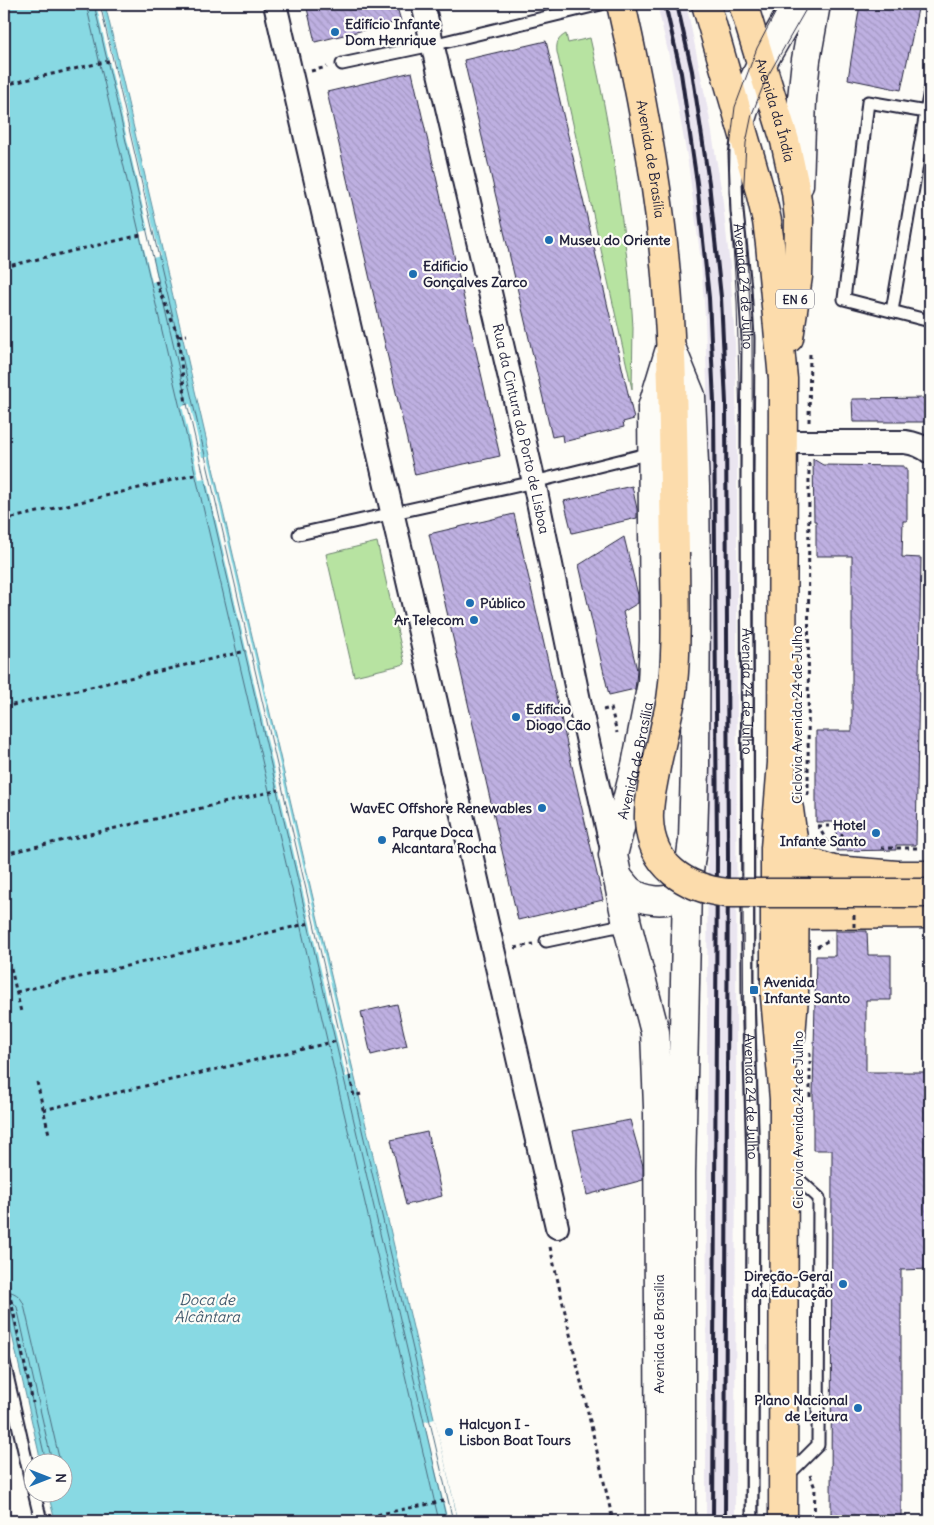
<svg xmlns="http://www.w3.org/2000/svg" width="934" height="1525" viewBox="0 0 934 1525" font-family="Delius,sans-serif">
<defs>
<pattern id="building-back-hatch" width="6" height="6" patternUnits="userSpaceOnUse" patternTransform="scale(1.25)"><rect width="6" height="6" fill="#beb0e1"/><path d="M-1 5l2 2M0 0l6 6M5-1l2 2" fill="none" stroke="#a397c2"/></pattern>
</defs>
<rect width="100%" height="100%" fill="#fdfcf7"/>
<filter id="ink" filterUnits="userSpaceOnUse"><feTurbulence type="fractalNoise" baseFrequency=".02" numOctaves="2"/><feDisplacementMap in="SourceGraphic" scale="10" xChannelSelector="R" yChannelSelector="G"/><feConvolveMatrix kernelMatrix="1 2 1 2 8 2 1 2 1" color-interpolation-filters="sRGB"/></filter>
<g filter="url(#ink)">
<g fill="#eae5f0">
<polygon points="657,4 686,4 689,17 709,115 722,194 730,267 735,344 737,437 737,621 735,1521 706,1521 708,675 708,420 705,316 701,261 688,162 669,56"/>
<polygon points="4,1483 13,1521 4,1521"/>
</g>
<g fill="#b7e3a1" stroke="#6c826e">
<path d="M566 34 568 43 590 38C603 94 613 150 620 207 626 247 631 288 633 328 633 348 632 369 632 389L557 52C556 43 558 38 566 34Z"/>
<polygon points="377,542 405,664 354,676 326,554"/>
</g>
<polygon fill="#88d9e3" stroke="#5f90a0" points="4,4 105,4 458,1521 55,1521 48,1493 62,1492 62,1462 41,1462 4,1300"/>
<g fill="#fdfcf7">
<polygon points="96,4 101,4 160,256 153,258 158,281 156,281 152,282 140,232 148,230"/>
<polygon points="190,404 202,457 208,456 352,1075 346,1077 206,478 199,479 182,406"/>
<polygon points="435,1419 458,1521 448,1521 424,1422"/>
</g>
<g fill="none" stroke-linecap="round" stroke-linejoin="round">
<g stroke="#4b6b7e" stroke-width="1">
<polyline points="86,4 439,1521"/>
<polyline points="94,4 447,1521"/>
<polyline points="100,4 453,1521"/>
<path d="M4 1291C14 1291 21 1296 24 1305L60 1462"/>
<polyline points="4,1298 12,1301 17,1307 52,1462"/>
<polyline points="4,1305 8,1305 11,1309 46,1462"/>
</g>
</g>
<g fill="url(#building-back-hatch)" stroke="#22223b">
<polygon points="306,4 396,4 401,21 315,42"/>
<polygon points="860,4 919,4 901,90 848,79"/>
<polygon points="546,41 634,419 623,422 624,427 563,442 562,435 552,437 464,60"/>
<polygon points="412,72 500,456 415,475 327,92"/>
<polygon points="927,398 927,422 853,422 852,399"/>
<polygon points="813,459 823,465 904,466 904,468 907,468 907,521 903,521 902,557 921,558 916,845 896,845 896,850 837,851 836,822 816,822 816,731 852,731 852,556 816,556 816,521 814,521"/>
<polygon points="632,486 637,509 637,518 572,533 564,501"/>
<polygon points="514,514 603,900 518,920 429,534"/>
<polygon points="624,537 638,595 638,603 623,612 637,670 636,681 635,689 609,695 579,565"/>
<polygon points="835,931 867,931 868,955 891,955 891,1000 866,1000 866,1072 930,1072 930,1269 901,1270 901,1521 831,1521 832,1150 813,1150 813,1095 816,956 835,956"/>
<polygon points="397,1004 407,1046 371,1055 361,1012"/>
<polygon points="630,1120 643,1166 643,1180 587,1195 573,1131"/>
<polygon points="427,1132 442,1196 406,1205 391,1140"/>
</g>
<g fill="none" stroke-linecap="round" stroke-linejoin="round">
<g stroke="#22223b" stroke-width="15">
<g id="lane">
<polyline points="342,64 432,45 601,4"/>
<polyline points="930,91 926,112 868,102 844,299 930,321"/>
<path id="s1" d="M737 141 735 154 737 211 745 288 748 338 747 478 748 990 753 1163 752 1521"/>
<polyline points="892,311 926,112"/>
<polyline points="299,534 534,482 651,453"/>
<polyline points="546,941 627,924"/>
<polyline points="786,1168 819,1198 818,1445 787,1476"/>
<polyline points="4,1362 32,1486"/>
<polyline points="34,1492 41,1521"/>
</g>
</g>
<g stroke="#22223b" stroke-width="26">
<g id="street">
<polyline points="275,4 557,1227"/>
<path id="s2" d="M423 4 534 482 582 715 613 854"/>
<path d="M783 442H905C914 443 922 446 930 452"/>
</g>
</g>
<g stroke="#22223b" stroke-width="31">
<g id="secondary">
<polyline points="740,123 752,84 761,65 796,4"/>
<polyline points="799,185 802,99 806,60 816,4"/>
<polyline points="671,347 691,396 695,486 696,577 695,767 693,840 687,887 681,1173 681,1521"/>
<path d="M617 876C621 881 625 887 630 891 642 901 666 904 679 895 682 893 685 890 687 887"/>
<path id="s3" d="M660 1521 658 1107 655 1032 627 924 613 855 636 765 652 683 654 641 652 408 669 352"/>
</g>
</g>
<g stroke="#22223b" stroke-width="31">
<g id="primary">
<path id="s4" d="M621 4C639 83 654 162 663 243 674 346 673 450 675 553"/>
<polyline points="706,4 760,191 767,221 770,244 783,379 782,763 775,848 775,997 784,1099 783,1521"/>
<path id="s5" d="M743 4 785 141 796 192 799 219 798 276 789 338"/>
<polyline points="789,809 795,854 794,997 791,1036"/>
<polyline points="795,854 809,862 833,870 897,875 930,875"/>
<polyline points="795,915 930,914"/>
</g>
</g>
<g stroke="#22223b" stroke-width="3" stroke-dasharray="4 4" stroke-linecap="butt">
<polyline points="311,71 327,67"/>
<polyline points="4,85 109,61"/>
<polyline points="4,267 141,235"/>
<polyline points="156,281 178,336 186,405"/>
<polyline points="178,336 187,335"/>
<polyline points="809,422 810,351"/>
<polyline points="4,520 198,474"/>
<polyline points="4,707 246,651"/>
<polyline points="603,710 611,708 617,733"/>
<polyline points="808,795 809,463"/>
<polyline points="817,826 818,826 828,843"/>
<polyline points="818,826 842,826 842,847"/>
<polyline points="881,848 920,848"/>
<polyline points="4,854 279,790"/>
<polyline points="817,947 831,939"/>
<polyline points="515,948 533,944"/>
<polyline points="11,968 21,1012"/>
<polyline points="16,992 310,923"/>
<polyline points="350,1076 354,1096 361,1094"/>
<polyline points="37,1082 49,1134"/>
<polyline points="810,1097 810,1051"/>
<polyline points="43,1110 337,1041"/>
<polyline points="550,1247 613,1521"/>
<polyline points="4,1268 33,1403"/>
<polyline points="810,1475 815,1488 814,1521"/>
<polyline points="346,1521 444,1501"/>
</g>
<use href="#lane" stroke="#fdfcf7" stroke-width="11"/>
<use href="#street" stroke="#fdfcf7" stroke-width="22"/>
<use href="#secondary" stroke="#fdfcf7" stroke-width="28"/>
<use href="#primary" stroke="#fcdcac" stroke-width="28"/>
<g stroke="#22223b" stroke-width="1">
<polyline points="746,1521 747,1163 744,1060 740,422 737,302 729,192 730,148 735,107 757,48 780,4"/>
<polyline points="758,1521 759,1163 754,990 752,333 743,201 746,143 752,114 766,79 809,4"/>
</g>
<g stroke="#22223b" stroke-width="4">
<polyline points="665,4 681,73 697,183 709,298 714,402 717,859 713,1521"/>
<polyline points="677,4 692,71 709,183 721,297 726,403 728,859 725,1521"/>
</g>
<g stroke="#22223b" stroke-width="31" stroke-linecap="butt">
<path id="primary-bridge" d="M675 553C675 602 678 652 671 700 666 723 661 745 656 767 653 785 648 802 649 820 651 866 685 888 727 893H930"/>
</g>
<polyline stroke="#22223b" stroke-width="3" stroke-dasharray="4 4" stroke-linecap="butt" points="854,915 854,929"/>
<use href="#primary-bridge" stroke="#fcdcac" stroke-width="28"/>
</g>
</g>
<g fill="#1f6fb2" stroke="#fdfcf7" stroke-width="2">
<circle cx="335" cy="32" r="5"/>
<circle cx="549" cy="240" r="5"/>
<circle cx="413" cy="274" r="5"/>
<circle cx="470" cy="603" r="5"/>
<circle cx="474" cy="620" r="5"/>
<circle cx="516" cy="717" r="5"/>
<circle cx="542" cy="808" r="5"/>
<circle cx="876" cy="833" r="5"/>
<circle cx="382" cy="840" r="5"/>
<rect x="749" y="985" width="10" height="10" rx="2.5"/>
<circle cx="843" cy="1284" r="5"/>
<circle cx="858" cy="1408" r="5"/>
<circle cx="449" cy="1432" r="5"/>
</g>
<g text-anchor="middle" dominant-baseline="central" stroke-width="4.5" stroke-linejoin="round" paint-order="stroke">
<rect fill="#fdfcf7" stroke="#646373" stroke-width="1" x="776" y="289.5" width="38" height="19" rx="4"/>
<g font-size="12" font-weight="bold" fill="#22223b">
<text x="795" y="299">EN 6</text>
</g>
<g font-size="14" font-weight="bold" fill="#22223b" stroke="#fdfcf7" text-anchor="start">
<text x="345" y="24">Edifício Infante<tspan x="345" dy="16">Dom Henrique</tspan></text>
<text x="559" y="240">Museu do Oriente</text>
<text x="423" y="266">Edificio<tspan x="423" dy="16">Gonçalves Zarco</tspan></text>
<text x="480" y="603">Público</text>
<text x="464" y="620" text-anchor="end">Ar Telecom</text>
<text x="526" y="709">Edifício<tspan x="526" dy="16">Diogo Cão</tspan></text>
<text x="532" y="808" text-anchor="end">WavEC Offshore Renewables</text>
<text x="866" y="825" text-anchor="end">Hotel<tspan x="866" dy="16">Infante Santo</tspan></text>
<text x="392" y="832">Parque Doca<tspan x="392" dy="16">Alcantara Rocha</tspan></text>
<text x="764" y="982">Avenida<tspan x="764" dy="16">Infante Santo</tspan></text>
<text x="833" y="1276" text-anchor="end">Direção-Geral<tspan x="833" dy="16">da Educação</tspan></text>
<text x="848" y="1400" text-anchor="end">Plano Nacional<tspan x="848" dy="16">de Leitura</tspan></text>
<text x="459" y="1424">Halcyon I -<tspan x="459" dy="16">Lisbon Boat Tours</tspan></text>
</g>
<g font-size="14" fill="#22223b" stroke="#fdfcf7">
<text stroke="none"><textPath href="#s5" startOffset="111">Avenida da Índia</textPath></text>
<text stroke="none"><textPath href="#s4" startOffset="158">Avenida de Brasília</textPath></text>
<text stroke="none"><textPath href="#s1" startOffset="146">Avenida 24 de Julho</textPath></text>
<text stroke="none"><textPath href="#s2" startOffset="436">Rua da Cintura do Porto de Lisboa</textPath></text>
<text stroke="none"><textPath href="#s1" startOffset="551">Avenida 24 de Julho</textPath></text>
<text transform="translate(797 715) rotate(-90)">Ciclovia Avenida 24 de Julho</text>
<text stroke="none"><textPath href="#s3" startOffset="768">Avenida de Brasília</textPath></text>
<text stroke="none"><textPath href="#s1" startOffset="956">Avenida 24 de Julho</textPath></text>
<text transform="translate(798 1120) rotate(-90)">Ciclovia Avenida 24 de Julho</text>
<text transform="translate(659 1334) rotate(-90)">Avenida de Brasília</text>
</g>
<g font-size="15" font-style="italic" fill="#41596d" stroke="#fdfcf7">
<text x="207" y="1299">Doca de<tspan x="207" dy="17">Alcântara</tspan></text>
</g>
</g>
<rect width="934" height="1525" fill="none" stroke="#fdfcf7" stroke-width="20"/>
<rect x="10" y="10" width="914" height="1505" fill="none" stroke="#22223b" stroke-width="2" filter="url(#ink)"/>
<g transform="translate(48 1478) rotate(90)"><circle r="24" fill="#fdfcf7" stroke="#a5a5ac"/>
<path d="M0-4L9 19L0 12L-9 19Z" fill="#1f6fb2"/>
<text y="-8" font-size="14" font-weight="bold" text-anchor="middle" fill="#22223b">N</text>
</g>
</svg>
